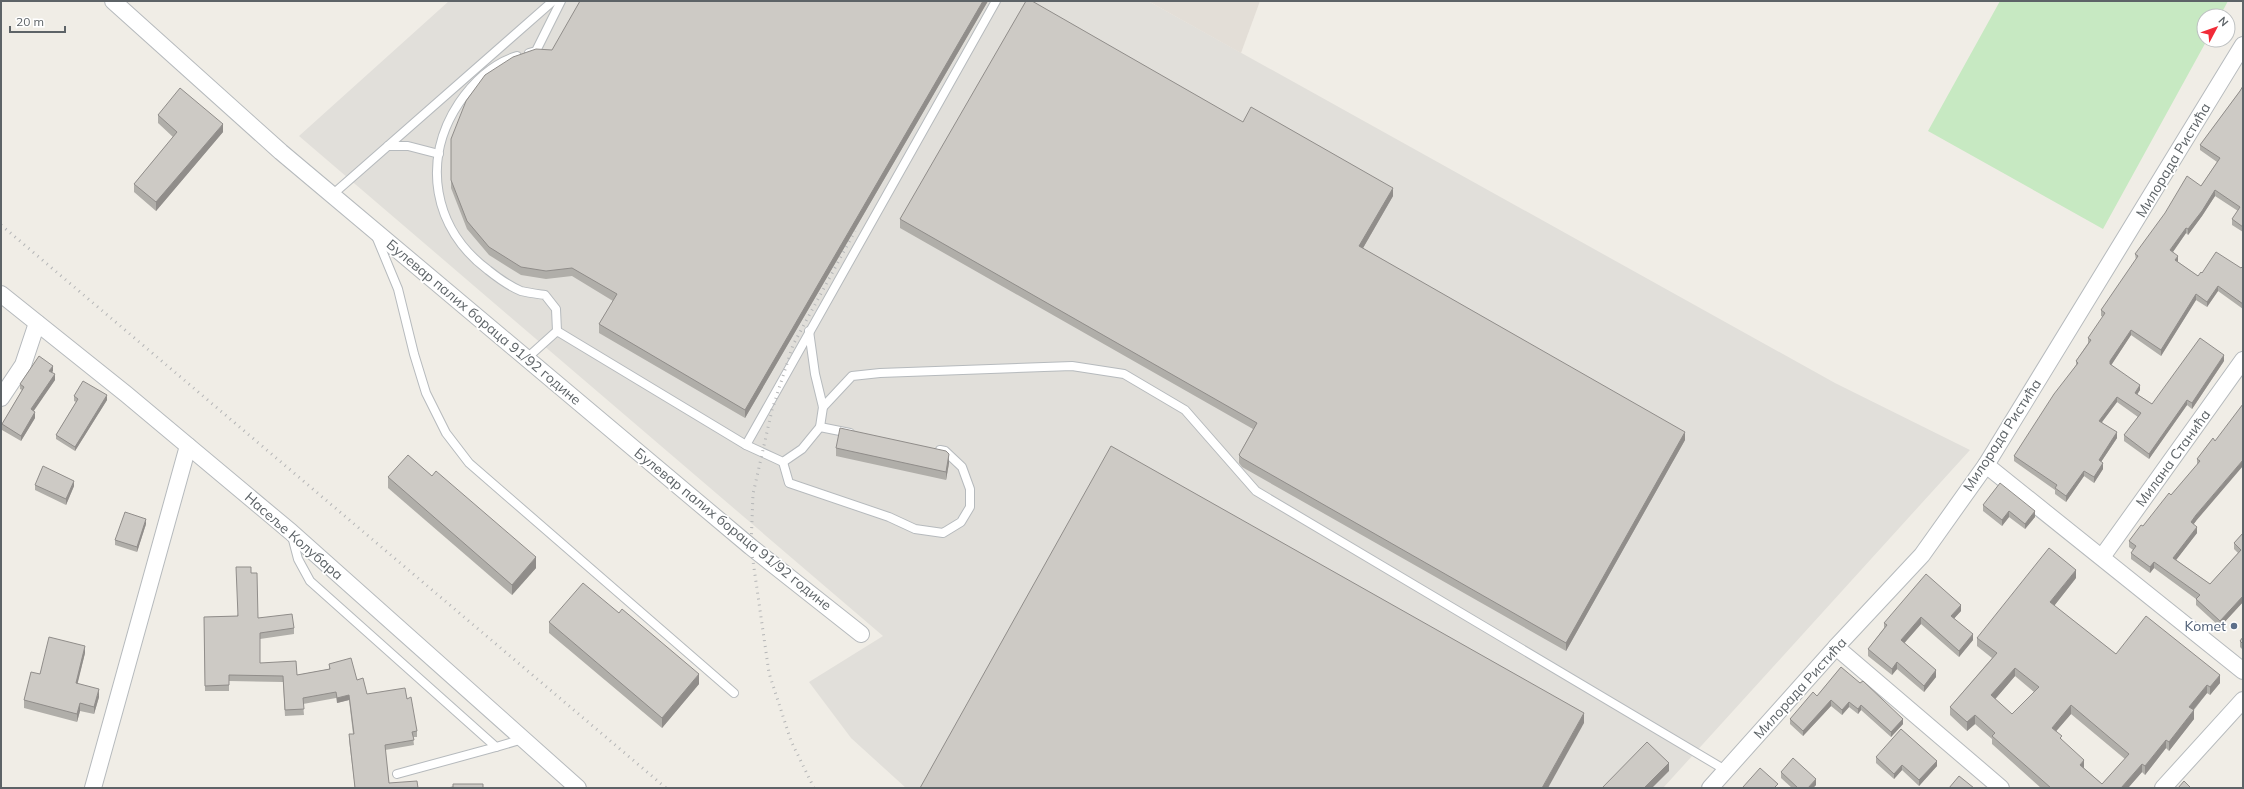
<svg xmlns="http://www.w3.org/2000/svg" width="2244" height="789" viewBox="0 0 2244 789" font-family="Mulish,sans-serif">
<rect width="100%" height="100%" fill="#f0ede6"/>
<polygon fill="#e1dfda" points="449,1 1148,1 1835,383 1970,450 1663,788 906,788 851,738 809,682 883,636 299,136"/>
<polygon fill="#e3ded7" points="1148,1 1260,1 1241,53"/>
<polygon fill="#c7e9c2" points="2000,1 2228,1 2220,16 2204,16 2204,40 2207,40 2103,229 1928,131"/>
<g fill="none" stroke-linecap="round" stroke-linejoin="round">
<g stroke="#b6babd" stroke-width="10">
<g id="lane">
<polyline points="529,53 536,51 561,1"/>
<path d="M517 56C492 64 474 81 459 103 421 160 433 229 488 270 498 278 509 286 521 291 529 293 538 294 545 295L556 309 557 331"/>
<polyline points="388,146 408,146 439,154"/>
<polyline points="332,195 553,1"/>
<polyline points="376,236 398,289 414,354 426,393 446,433 469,463 734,693"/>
<polyline points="527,358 557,331 746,445 996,1"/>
<polyline points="823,407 852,376 880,373 1072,366 1124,374 1185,410 1256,491 1727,771"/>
<polyline points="820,427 850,433"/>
<polyline points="746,445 783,462 802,449 820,427 823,407 815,374 809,331"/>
<polyline points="783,462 789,483 889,517 915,529 943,533 961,522 970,507 970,489 962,467 945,451 940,450"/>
<polyline points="292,536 298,559 310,581 496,747 523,739"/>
<polyline points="397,774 496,747"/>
</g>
</g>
<g stroke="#b6babd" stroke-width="18">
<g id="street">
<polyline points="113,1 281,152 751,547 861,634"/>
<polyline points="1,294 126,394 291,532 578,788"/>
<polyline points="1,398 23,365 37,323"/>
<polyline points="1986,465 2243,671"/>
<polyline points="2102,557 2243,360"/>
<polyline points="1836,647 2001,788"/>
<polyline points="93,788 188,446"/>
<polyline points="1710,788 1836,647 1922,555 1986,465 2243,45"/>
<polyline points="2163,788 2243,700"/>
</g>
</g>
<use href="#lane" stroke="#fff" stroke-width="8"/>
<use href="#street" stroke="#fff" stroke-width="16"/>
<g stroke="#b5b6b7" stroke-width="3" stroke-dasharray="1 5" stroke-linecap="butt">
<polyline points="1,225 666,788"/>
<polyline points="814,788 791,741 769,673 751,547 753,494 772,410 793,345 855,231"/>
</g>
</g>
<g fill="#b0aea9" fill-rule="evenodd">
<polygon points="988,1 745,418 599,333 599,324 613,301 572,276 546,279 521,275 489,255 467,229 451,188 451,139 552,50"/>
<polygon points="2243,86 2243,232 2232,225 2232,219 2238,211 2215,196 2202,216 2188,235 2186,233 2173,252 2178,261 2178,262 2198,276 2202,273 2241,268 2243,266 2243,309 2218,291 2207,307 2196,300 2161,356 2131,335 2111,365 2140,390 2137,394 2152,404 2224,361 2192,409 2187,405 2149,459 2124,441 2124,435 2138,417 2117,402 2102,422 2117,438 2101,462 2103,469 2094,483 2084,476 2066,502 2055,494 2055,490 2014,461 2014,456 2076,365 2076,361 2088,343 2088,338 2103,317 2101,316 2101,310 2136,260 2135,254 2201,186 2217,162 2200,150 2200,145 2240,91"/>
<polygon points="158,115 223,132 156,211 134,192 134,184 173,137 158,123"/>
<polygon points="1243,122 1393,196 1363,248 1685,440 1566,651 1242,467 1239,463 1239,455 1253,429 900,228 900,219"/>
<polygon points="53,371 52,372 55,380 33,411 35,418 21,441 2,430 2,424 22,390 20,389 20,384"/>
<polygon points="74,396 107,400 75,451 56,439 56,435 76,402 74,401"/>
<polygon points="2213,438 2196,521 2193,524 2197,533 2176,560 2210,584 2238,553 2234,549 2234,543 2243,533 2243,602 2220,627 2196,605 2196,599 2154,568 2150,573 2131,559 2131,553 2133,550 2129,547 2129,541 2171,495 2197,465 2197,459"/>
<polygon points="836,448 949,463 946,480 836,456"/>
<polygon points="388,477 536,568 512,595 388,488"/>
<polygon points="35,485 74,486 66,505 35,490"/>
<polygon points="1983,505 2035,517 2025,529 2009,517 2002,526 1983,511"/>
<polygon points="146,524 137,552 115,545 115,540"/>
<polygon points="251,573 258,618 294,628 294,634 260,639 260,663 297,675 329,669 329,664 357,680 367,694 407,699 417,731 417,737 413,737 414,745 385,750 389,783 418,788 355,788 349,740 349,734 353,734 349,700 337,703 336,698 303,704 304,715 285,716 283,682 229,681 229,691 205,691 204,617 237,616"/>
<path d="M2076 578 2054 606 2116 654 2220 683 2210 695 2207 693 2194 710V719L2169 751 2166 748 2145 775 2142 772 2128 788H2041L1992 744V739L1975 724 1967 731 1950 715V707L1992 658 1977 646V638ZM2015 676 2034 692 2012 714 1995 699ZM2071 714 2125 759 2102 784 2084 768 2062 740 2056 731Z"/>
<polygon points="1961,611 1954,618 1973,640 1959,657 1921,624 1904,643 1936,677 1924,692 1897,669 1892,675 1868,656 1868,649 1884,628 1884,623"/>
<polygon points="549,622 699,684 662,728 549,633"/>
<polygon points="2243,637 2243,650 2240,647 2240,641"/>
<polygon points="85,653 77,684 99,697 94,714 80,711 77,722 24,708 24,700 40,674"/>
<polygon points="1841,667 1903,724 1891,737 1861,710 1858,714 1849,707 1842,715 1831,706 1803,736 1790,724 1790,719 1817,696"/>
<polygon points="1876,757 1937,766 1919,786 1902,770 1894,779 1876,763"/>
<polygon points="1781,772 1816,785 1813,788 1792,788 1781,778"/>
</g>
<g fill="#908d8a">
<polygon points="983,1 988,1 745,418 745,410"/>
<polygon points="223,124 223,132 156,211 156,202"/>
<polygon points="1393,188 1393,196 1359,255 1359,246"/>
<polygon points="2215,190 2215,196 2202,216 2188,235 2188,229"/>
<polygon points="2186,228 2186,233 2170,256 2170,250"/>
<polygon points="2178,256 2178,261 2175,266 2175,260"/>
<polygon points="2218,286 2218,291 2207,307 2207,302"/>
<polygon points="2196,294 2196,300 2161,356 2161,350"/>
<polygon points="2131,330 2131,335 2110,367 2110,361"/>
<polygon points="2224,355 2224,361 2192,409 2192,403"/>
<polygon points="53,366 53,371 49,376 49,371"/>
<polygon points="55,374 55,380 31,415 31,409"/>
<polygon points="2140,385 2140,390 2135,398 2135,393"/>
<polygon points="107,395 107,400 75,451 75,447"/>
<polygon points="2117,397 2117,402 2099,426 2099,421"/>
<polygon points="2187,400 2187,405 2149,459 2149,454"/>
<polygon points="35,412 35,418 21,441 21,436"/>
<polygon points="1685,432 1685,440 1566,651 1566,643"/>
<polygon points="2117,432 2117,438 2099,465 2099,460"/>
<polygon points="949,454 949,463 946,480 946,472"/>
<polygon points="2243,460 2243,466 2196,521 2191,528 2191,522 2196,515"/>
<polygon points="2103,463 2103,469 2094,483 2094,477"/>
<polygon points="2084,471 2084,476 2066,502 2066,496"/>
<polygon points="74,481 74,486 66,505 66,499"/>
<polygon points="2009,511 2009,517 2002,526 2002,520"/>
<polygon points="2035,511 2035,517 2025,529 2025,524"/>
<polygon points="146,519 146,524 137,552 137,547"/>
<polygon points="2197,527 2197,533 2173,564 2173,558"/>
<polygon points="536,557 536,568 512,595 512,585"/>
<polygon points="2154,562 2154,568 2150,573 2150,567"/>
<polygon points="2076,570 2076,578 2050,611 2050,602"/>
<polygon points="2243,596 2243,602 2220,627 2220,621"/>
<polygon points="1961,605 1961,611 1951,622 1951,616"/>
<polygon points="1921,617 1921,624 1901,647 1901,640"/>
<polygon points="1973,634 1973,640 1959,657 1959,651"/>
<polygon points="85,646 85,653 76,690 76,683"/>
<polygon points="1897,662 1897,669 1892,675 1892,669"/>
<polygon points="2015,668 2015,676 1991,704 1991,695"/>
<polygon points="1936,670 1936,677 1924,692 1924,686"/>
<polygon points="699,674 699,684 662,728 662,718"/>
<polygon points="2220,675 2220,683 2210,695 2210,687"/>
<polygon points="2207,685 2207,693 2189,715 2189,707"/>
<polygon points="99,689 99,697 94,714 94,707"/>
<polygon points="349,695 349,700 337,703 337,698"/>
<polygon points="1831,700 1831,706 1803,736 1803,731"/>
<polygon points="1849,702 1849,707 1842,715 1842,710"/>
<polygon points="80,703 80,711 77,722 77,714"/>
<polygon points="1861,705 1861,710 1858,714 1858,709"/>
<polygon points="2071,705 2071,714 2052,736 2052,728"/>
<polygon points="2194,710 2194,719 2169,751 2169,742"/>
<polygon points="1584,713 1584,723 1548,788 1542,788"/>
<polygon points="1975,715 1975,724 1967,731 1967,722"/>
<polygon points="1903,719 1903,724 1891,737 1891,732"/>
<polygon points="2166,740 2166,748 2145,775 2145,766"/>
<polygon points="2084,760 2084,769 2080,765"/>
<polygon points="1937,761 1937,766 1919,786 1919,780"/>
<polygon points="1669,763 1669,771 1652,788 1644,788"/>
<polygon points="2142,764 2142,772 2128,788 2121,788"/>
<polygon points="1902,765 1902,770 1894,779 1894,774"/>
<polygon points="1816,779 1816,785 1813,788 1808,788"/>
</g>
<g fill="#cdcac5" stroke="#908d8a" fill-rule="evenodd">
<polygon points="580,1 983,1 745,410 599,324 617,294 572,268 546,271 521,267 489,247 467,221 451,180 451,139 466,101 485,75 513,57 536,49 552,50"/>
<polygon points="1026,1 1032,1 1243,122 1251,107 1393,188 1359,246 1685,432 1566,643 1242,458 1239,455 1257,423 900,219"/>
<polygon points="2243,86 2243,227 2232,219 2240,207 2215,190 2202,211 2188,229 2186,228 2170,250 2178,256 2175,260 2198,276 2201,272 2202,273 2216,252 2241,268 2243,266 2243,304 2218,286 2207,302 2196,294 2161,350 2131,330 2110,361 2110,364 2140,385 2135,393 2152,404 2200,338 2224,355 2192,403 2187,400 2149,454 2124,435 2141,413 2117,397 2099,421 2117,432 2099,460 2103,463 2094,477 2084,471 2066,496 2055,488 2057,485 2014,456 2054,394 2078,363 2076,361 2091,340 2088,338 2105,313 2101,310 2138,256 2135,254 2165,213 2187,176 2201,186 2220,158 2200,145 2240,91"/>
<polygon points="180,88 223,124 156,202 134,184 177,132 158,115"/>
<polygon points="39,356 53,366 49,371 55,374 31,409 35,412 21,436 2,424 24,387 20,384"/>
<polygon points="83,381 107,395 75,447 56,435 78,399 74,396"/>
<polygon points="2243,404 2243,460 2196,515 2191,522 2197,527 2173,558 2210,584 2241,550 2234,543 2243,533 2243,596 2220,621 2196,599 2200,595 2154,562 2150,567 2131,553 2136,546 2129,541 2141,525 2143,526 2169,493 2171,495 2200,461 2197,459 2213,438 2215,441"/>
<polygon points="840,428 946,451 949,454 946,472 836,448"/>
<polygon points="1111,446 1584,713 1542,788 920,788"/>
<polygon points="408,455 432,476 436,471 536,557 512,585 388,477"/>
<polygon points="43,466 74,481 66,499 35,485"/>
<polygon points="2000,483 2035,511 2025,524 2009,511 2002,520 1983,505"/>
<polygon points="125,512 146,519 137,547 115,540"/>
<path d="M2049 548 2076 570 2050 602 2116 654 2146 616 2220 675 2210 687 2207 685 2189 707 2194 710 2169 742 2166 740 2145 766 2142 764 2121 788H2051L1992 736 1995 733 1975 715 1967 722 1950 707 1997 653 1977 638ZM2015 668 2039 687 2012 714 1991 695ZM2071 705 2129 754 2102 784 2080 765 2084 760 2060 738 2062 736 2052 728Z"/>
<polygon points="236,567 251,567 251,573 257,573 258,618 292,614 294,628 260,633 260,663 296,661 297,675 330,669 329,664 351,658 357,680 363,678 367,694 405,688 407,699 411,697 417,731 412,732 414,740 385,745 389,783 417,781 418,788 355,788 349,734 354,734 349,695 337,698 336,692 303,698 304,709 285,710 283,676 229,675 229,685 205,686 204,617 238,616"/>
<polygon points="1926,574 1961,605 1951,616 1973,634 1959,651 1921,617 1901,640 1936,670 1924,686 1897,662 1892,669 1868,649 1887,625 1884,623"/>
<polygon points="583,583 619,613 622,609 699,674 662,718 549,622"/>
<polygon points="49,637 85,646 76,683 99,689 94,707 80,703 77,714 24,700 31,672 40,674"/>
<polygon points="2243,637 2243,644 2240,641"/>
<polygon points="1841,667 1860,683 1863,681 1903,719 1891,732 1861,705 1858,709 1849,702 1842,710 1831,700 1803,731 1790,719 1813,692 1817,696"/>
<polygon points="1901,729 1937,761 1919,780 1902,765 1894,774 1876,757"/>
<polygon points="1647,742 1669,763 1644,788 1602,788"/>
<polygon points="1793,758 1816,779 1808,788 1798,788 1781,772"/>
<polygon points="1760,768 1778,784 1774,788 1744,788 1743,787"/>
<polygon points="1959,776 1974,788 1949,788"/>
<polygon points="2184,781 2191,788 2178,788"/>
<polygon points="453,784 483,784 483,788 447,788 453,787"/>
</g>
<circle fill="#5c6f8a" stroke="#fff" stroke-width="1.5" cx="2234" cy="626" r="4"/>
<g text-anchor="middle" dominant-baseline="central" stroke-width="3.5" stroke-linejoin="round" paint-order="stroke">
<g font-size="14" fill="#5d6367" stroke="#fff">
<text transform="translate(2173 160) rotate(-59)">Милорада Ристића</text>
<text transform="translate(484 322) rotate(40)">Булевар палих бораца 91/92 године</text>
<text transform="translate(2002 435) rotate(-57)">Милорада Ристића</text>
<text transform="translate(2173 458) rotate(-54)">Милана Станића</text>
<text transform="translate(733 529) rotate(39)">Булевар палих бораца 91/92 године</text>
<text transform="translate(294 536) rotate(41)">Насеље Колубара</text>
<text transform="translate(1800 688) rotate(-48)">Милорада Ристића</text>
</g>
<g font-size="14" fill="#4e5e75" stroke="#fff" text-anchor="end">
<text x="2226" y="626">Komet</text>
</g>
</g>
<rect width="2244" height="789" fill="none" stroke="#5d6367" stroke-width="4"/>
<g transform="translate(2216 28) rotate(49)"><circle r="19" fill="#ffffff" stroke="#bec1c2"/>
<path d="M0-3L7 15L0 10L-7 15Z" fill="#f12b38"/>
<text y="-6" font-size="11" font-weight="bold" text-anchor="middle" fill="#5d6367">N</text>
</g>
<path d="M10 26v6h55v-6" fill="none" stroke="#5d6367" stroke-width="2"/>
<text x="16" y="26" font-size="12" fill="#5d6367" stroke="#ffffff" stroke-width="3" paint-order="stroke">20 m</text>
</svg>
